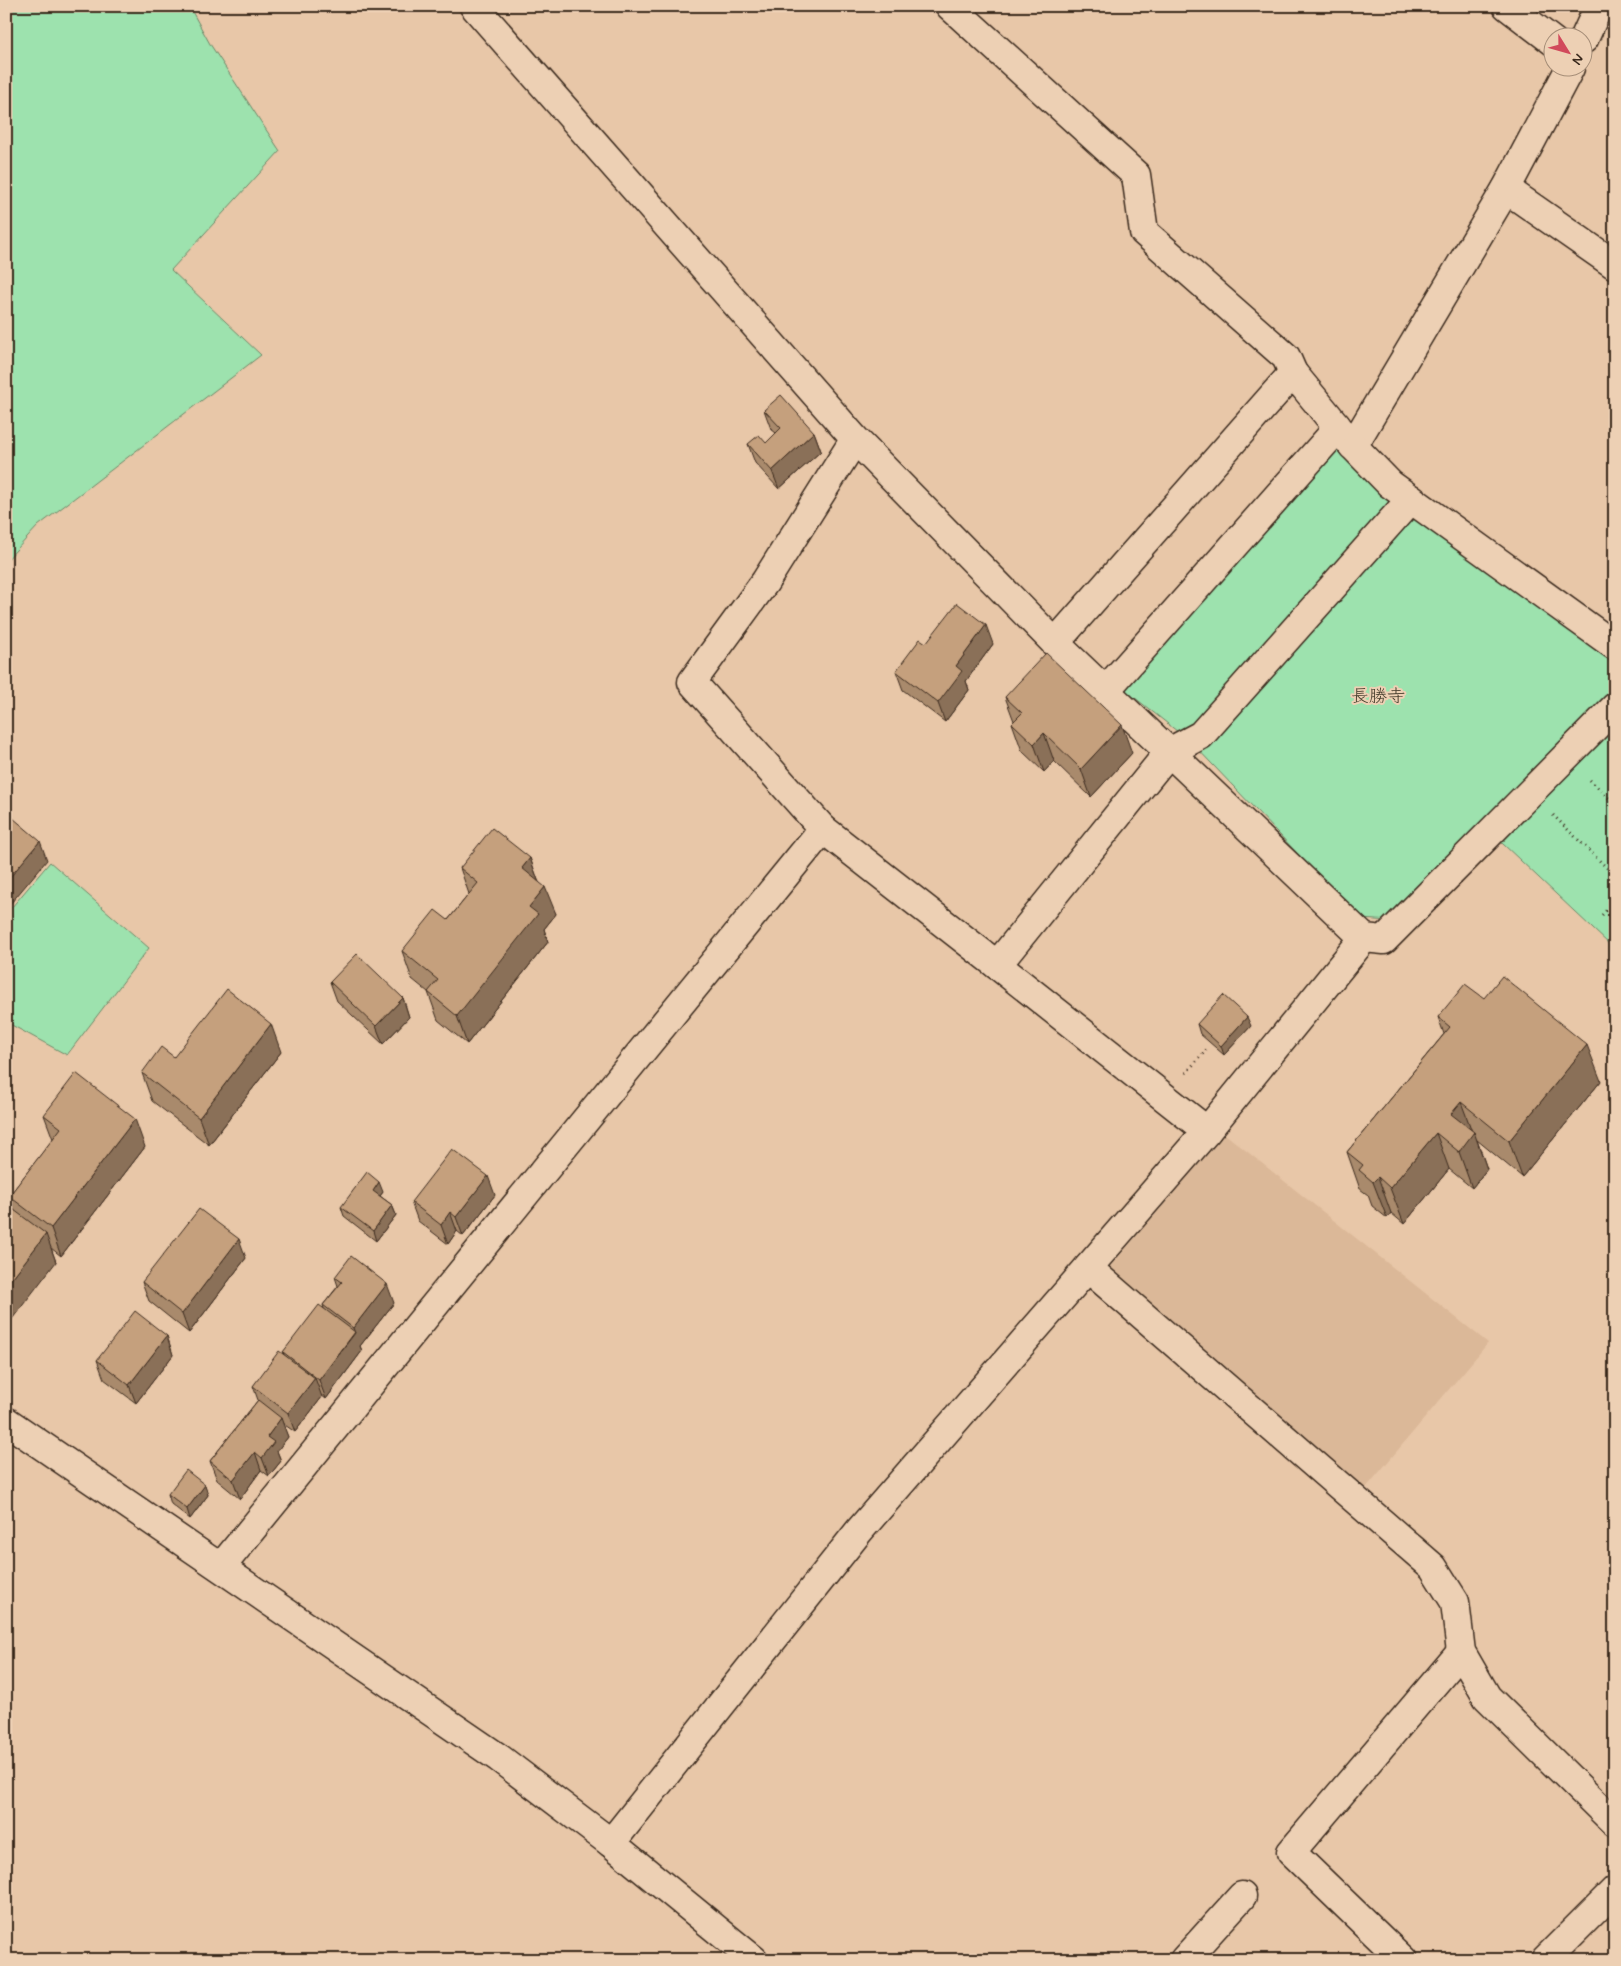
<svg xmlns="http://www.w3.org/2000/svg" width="1621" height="1966" viewBox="0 0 1621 1966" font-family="Mynerve,'Klee One',sans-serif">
<rect width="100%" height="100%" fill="#e8c7a8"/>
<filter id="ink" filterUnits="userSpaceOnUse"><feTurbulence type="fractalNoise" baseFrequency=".02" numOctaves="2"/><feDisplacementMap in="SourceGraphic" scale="10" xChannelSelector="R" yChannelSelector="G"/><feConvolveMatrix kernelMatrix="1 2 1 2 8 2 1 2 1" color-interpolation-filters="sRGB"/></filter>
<g filter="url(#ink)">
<polygon fill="#dbb898" points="1225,1134 1488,1343 1365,1489 1110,1267"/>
<g fill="#9de2ae" stroke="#6c8666">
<polygon points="6,6 189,6 210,44 280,151 171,270 261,355 38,526 6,561"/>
<polygon points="1339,449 1378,490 1615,662 1615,940 1610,945 1485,827 1392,921 1360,919 1192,743 1120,686 1312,469"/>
<polygon points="50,862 149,948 67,1055 6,1022 6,914"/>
</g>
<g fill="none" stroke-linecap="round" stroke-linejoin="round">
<g stroke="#3b2a1e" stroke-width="31">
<g id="minor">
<polyline points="474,6 855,439 1055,643 1364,938 1384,940 1615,707"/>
<polyline points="950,6 1136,175 1144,232 1286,357 1293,373"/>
<polyline points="1507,6 1554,42"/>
<polyline points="1584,39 1599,6"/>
<polyline points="1506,189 1615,265"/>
<polyline points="1353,446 1506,189 1570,68"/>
<polyline points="1055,643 1293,373 1353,446 1390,484 1615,646"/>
<polyline points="1105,691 1330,437 1336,425"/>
<polyline points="823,829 692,682 765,582 855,439"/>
<polyline points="997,965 1207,1131"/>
<polyline points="1088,1268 1433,1567 1455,1602 1461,1652 1487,1697 1615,1823"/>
<polyline points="6,1421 499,1758 611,1843 754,1960"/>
<polyline points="221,1567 823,829 997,965 1169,752 1201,735 1411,499"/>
<polyline points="611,1843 859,1531 1207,1131 1364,938"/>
<polyline points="1184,1960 1242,1896"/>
<polyline points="1403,1960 1291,1852 1461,1652"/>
<polyline points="1545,1960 1615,1890"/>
</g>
</g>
<g stroke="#3b2a1e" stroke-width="3" stroke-dasharray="1 4" stroke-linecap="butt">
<polyline points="1590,780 1615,804"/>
<polyline points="1553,815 1615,876"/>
<polyline points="1602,915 1615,901"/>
<polyline points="1186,1073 1207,1049"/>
</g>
<use href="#minor" stroke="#edd0b4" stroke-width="28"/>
</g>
<g fill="#a98a6c" stroke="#3b2a1e">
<polygon points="764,410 814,432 821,451 779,489 755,463 748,444 766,443 776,433 771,429"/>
<polygon points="926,643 993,644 966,681 969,690 945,722 903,690 896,671"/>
<polygon points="1005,697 1132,753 1091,797 1054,761 1044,772 1022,751 1012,723 1014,721"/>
<polygon points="530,858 538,880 556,914 544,929 548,942 467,1044 438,1020 428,992 412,979 402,951 448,920 469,894 460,868"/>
<polygon points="330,982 403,998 409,1017 383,1044 337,1001"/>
<polygon points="1438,1017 1601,1081 1522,1177 1477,1140 1487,1169 1472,1188 1449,1169 1404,1224 1391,1213 1387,1218 1372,1206 1368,1195 1360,1189 1347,1152 1444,1034"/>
<polygon points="1197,1024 1251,1026 1224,1055 1200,1034"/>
<polygon points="281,1052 209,1145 152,1101 142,1073 174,1057"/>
<polygon points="44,1115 145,1147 61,1256 51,1248 56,1262 14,1210 9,1196 53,1139"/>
<polygon points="383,1192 380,1196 392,1205 396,1215 376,1241 344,1216 341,1207"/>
<polygon points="495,1195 463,1236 457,1231 448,1244 418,1221 411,1202"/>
<polygon points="246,1258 189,1333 149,1301 142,1282"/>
<polygon points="335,1277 394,1303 360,1346 362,1351 326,1399 321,1395 322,1397 295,1432 282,1423 288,1437 277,1451 281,1461 269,1476 261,1470 240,1499 217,1480 210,1461 258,1400 253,1386 284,1355 283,1352 324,1309 323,1305 338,1286"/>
<polygon points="167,1336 173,1355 136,1403 104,1379 97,1360"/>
<polygon points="205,1485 208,1495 190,1519 171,1504 168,1494"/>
</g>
<g fill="#8a7058" stroke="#3b2a1e">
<polygon points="814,432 821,451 779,489 772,471"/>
<polygon points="986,625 993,644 966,681 969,690 945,722 938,703 956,666"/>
<polygon points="1122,725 1132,753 1091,797 1081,769"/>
<polygon points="1044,733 1054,761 1044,772 1034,744"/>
<polygon points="40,841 47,860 6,909 6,882"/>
<polygon points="530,858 540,886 522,868"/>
<polygon points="545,887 556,914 544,929 548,942 467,1044 457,1016 529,907"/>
<polygon points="403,998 409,1017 383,1044 376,1026"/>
<polygon points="1247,1017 1251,1026 1224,1055 1221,1046"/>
<polygon points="271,1024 281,1052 209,1145 199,1118"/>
<polygon points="1587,1045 1601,1081 1522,1177 1509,1141"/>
<polygon points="1461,1102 1473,1134 1474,1132 1487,1169 1472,1188 1459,1152 1451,1114"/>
<polygon points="135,1119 145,1147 61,1256 51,1228"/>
<polygon points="1436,1133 1449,1169 1404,1224 1390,1188"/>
<polygon points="488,1176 495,1195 463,1236 456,1217"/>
<polygon points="1378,1177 1391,1213 1387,1218 1373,1182"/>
<polygon points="379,1182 383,1192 377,1200 373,1191"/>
<polygon points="392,1205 396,1215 376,1241 373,1231"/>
<polygon points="450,1212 457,1231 448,1244 441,1225"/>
<polygon points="46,1234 56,1262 6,1327 6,1286"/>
<polygon points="239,1239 246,1258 189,1333 182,1314"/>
<polygon points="387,1284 394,1303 360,1346 362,1351 326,1399 319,1380 355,1333 353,1328"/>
<polygon points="167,1336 173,1355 136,1403 129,1385"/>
<polygon points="315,1378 322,1397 295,1432 288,1413"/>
<polygon points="281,1418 288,1437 277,1451 281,1461 269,1476 262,1458 267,1437"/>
<polygon points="255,1452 261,1470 240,1499 233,1480"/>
<polygon points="205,1485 208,1495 190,1519 187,1509"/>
</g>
<g fill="#c5a07d" stroke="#3b2a1e">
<polygon points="781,395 814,432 772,471 748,444 759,435 766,443 781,428 764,410"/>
<polygon points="957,603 986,625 956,666 962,671 938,703 896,671 920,639 926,643"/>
<polygon points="1046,653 1122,725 1081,769 1044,733 1034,744 1012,723 1022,713 1005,697"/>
<polygon points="6,812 40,841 6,882"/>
<polygon points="492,828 530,858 522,868 545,887 529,907 538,914 457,1016 428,992 438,980 402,951 435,910 448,920 478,883 460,868"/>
<polygon points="357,954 403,998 376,1026 330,982"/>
<polygon points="1502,976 1587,1045 1509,1141 1461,1102 1451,1114 1474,1132 1459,1152 1436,1133 1390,1188 1378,1177 1373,1182 1359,1170 1363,1165 1347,1152 1450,1027 1438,1017 1465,984 1484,998"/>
<polygon points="227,989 271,1024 199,1118 142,1073 161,1047 174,1057"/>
<polygon points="1223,995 1247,1017 1221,1046 1197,1024"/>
<polygon points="76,1073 135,1119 51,1228 9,1196 61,1128 44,1115"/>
<polygon points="452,1149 488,1176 456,1217 450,1212 441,1225 411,1202"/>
<polygon points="367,1172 379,1182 373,1191 392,1205 373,1231 341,1207"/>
<polygon points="6,1204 46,1234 6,1286"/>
<polygon points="199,1209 239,1239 182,1314 142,1282"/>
<polygon points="351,1256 387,1284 353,1328 323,1305 342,1282 335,1277"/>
<polygon points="319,1305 355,1332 319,1380 283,1352"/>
<polygon points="135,1311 167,1336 129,1385 97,1360"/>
<polygon points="279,1351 315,1378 288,1413 253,1386"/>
<polygon points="258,1400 281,1418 267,1437 274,1442 262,1458 255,1452 233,1480 210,1461"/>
<polygon points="186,1470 205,1485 187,1509 168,1494"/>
</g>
</g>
<g text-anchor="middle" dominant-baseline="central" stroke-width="4" stroke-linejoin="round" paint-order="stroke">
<g font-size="18" fill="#453c2c" stroke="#edd0b4">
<text x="1378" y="697">長勝寺</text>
</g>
</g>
<rect width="1621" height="1966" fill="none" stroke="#edd0b4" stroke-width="25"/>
<rect x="12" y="12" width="1596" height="1941" fill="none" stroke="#3b2a1e" stroke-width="2" filter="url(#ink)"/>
<g transform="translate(1568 52) rotate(127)"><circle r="24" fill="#edd0b4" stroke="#a68e78"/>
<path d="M0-4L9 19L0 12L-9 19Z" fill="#d1495b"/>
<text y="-8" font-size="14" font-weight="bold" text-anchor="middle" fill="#3b2a1e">N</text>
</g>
</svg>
